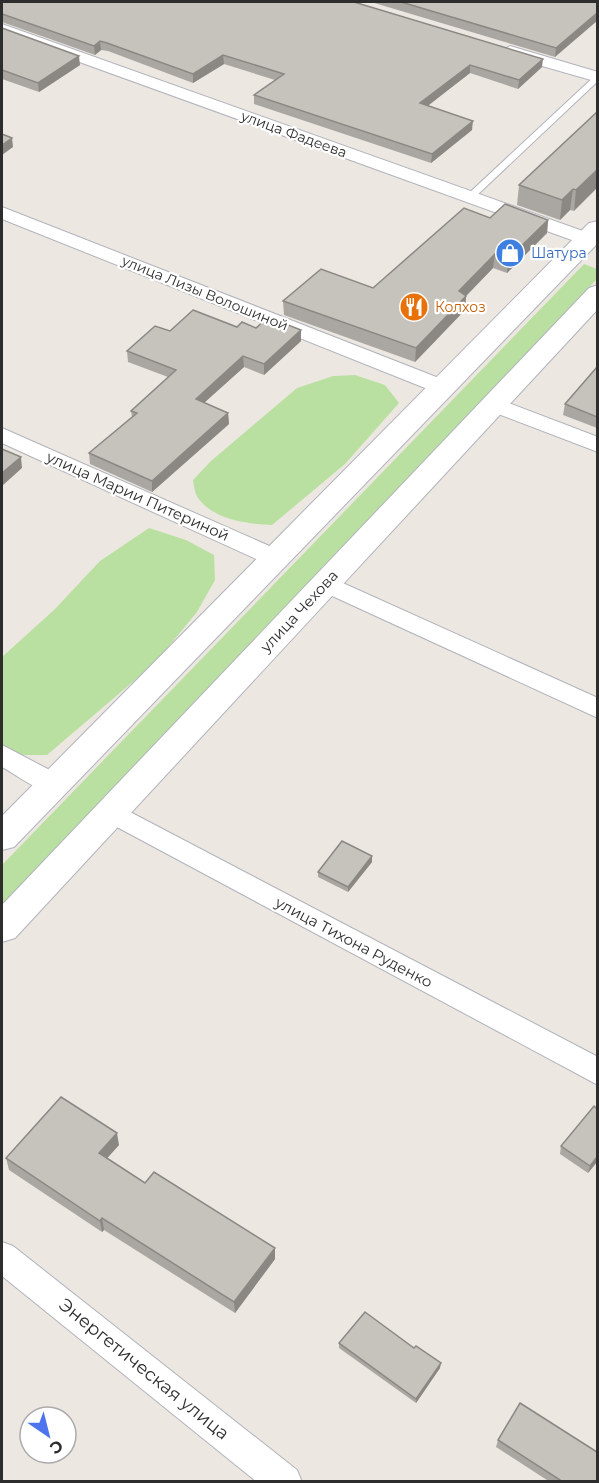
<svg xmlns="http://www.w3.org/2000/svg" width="599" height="1483" viewBox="0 0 599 1483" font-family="Montserrat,sans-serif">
<rect width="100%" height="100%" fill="#ede7e1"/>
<g fill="#bae0a1">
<polygon points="584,264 597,269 597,279 2,905 2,865"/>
<path d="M355 375 385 385 399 403 345 464 272 525C247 524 214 520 198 498 195 494 194 486 193 480L211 461 297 388 333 376Z"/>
<polygon points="149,528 186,540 214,555 215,580 197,612 155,663 47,755 2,755 2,657 54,610 100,561"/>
</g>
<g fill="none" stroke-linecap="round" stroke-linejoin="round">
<g stroke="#b1b3bc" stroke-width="2">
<polygon id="service" points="598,73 598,81 473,199 467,199 467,195"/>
</g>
<g stroke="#b1b3bc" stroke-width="2">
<g id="minor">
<polygon points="2,24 594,235 597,239 594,243 580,243 2,34"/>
<polygon points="510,46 598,72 598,82 504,55 502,51"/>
<polygon points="2,207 449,382 453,387 449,392 442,393 435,392 2,219"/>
<polygon points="493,397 598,437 598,452 485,409 482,404 485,399"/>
<polygon points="2,428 283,552 287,558 283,564 275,566 267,564 2,443"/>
<polygon points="325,575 598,698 598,718 317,589 313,583 317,577"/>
<path d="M2 745 63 777 67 784 63 791C43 797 19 776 2 767Z"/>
<polygon points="111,802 598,1057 598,1085 102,819 98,812 102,805"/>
<polygon points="2,1242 13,1246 297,1470 302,1482 257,1482 2,1276"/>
</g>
</g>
<g stroke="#b1b3bc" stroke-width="2">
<g id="secondary">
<polygon points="598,221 598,243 14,847 2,850 2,816 589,223"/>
<polygon points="598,285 598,309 15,938 2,942 2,905 589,288"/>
</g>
</g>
<use href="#service" fill="#fff" fill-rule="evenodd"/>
<use href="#minor" fill="#fff" fill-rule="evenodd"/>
<use href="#secondary" fill="#fff" fill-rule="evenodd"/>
</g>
<g fill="#aaa7a2">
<polygon points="2,2 542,67 518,89 470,73 428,105 472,130 431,163 254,104 254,95 275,80 224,64 193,83 108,51 101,50 95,55 2,22"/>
<polygon points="371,2 597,2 555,57"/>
<polygon points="2,28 80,65 39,92 2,79"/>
<polygon points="597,112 574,211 570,210 560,220 517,205 519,185"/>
<polygon points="490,218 548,220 547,233 507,273 493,268 466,296 465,310 415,362 284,315 283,301 373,288"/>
<polygon points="237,327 256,328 301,341 264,375 244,367 204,403 228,413 229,424 152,492 90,464 89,453 132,417 131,411 168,377 128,362 127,351 170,331"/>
<polygon points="597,367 597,428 563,415 565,404"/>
<polygon points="372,856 372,862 348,892 318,877 318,872"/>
<polygon points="119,1145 107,1158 145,1183 275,1248 275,1259 235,1313 104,1230 102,1232 9,1170 6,1158"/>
<polygon points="561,1146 597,1162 588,1173 560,1154"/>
<polygon points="339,1343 440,1368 416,1403 339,1348"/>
<polygon points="498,1440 597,1482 550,1482 496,1447"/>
</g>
<g fill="#8b8884">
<polygon points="597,13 597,21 555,57 556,48"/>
<polygon points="100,41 101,50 95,55 94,46"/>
<polygon points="223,55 224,64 193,83 193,74"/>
<polygon points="79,56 80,65 39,92 38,83"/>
<polygon points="543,59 542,67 518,89 519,80"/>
<polygon points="470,65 470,73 420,112 420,103"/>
<polygon points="473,121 472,130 431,163 432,154"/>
<polygon points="12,138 13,147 2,155 2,145"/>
<polygon points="597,170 597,188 574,211 576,190"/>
<polygon points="573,189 570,210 560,220 562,200"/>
<polygon points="548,220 547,233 507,273 508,259"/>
<polygon points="495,254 493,268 466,296 465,310 415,362 416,348 459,291"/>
<polygon points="301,330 301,341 264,375 264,364"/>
<polygon points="243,356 244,367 196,410 196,399"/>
<polygon points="228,413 229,424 152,492 152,481"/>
<polygon points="21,457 22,468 2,486 2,473"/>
<polygon points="372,856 372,862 348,892 348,887"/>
<polygon points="117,1133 119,1145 101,1165 99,1153"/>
<polygon points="597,1157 597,1162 588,1173 590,1166"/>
<polygon points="102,1218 104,1230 102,1232 100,1221"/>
<polygon points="275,1248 275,1259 235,1313 234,1302"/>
<polygon points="441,1363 440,1368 416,1403 416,1399"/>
</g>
<g fill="#c6c2bc" stroke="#8b8884" stroke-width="1.5">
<polygon points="2,2 354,2 543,59 519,80 470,65 420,103 473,121 432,154 254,95 284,74 223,55 193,74 107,43 100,41 94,46 2,14"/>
<polygon points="401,2 597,2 597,13 556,48"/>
<polygon points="2,28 79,56 38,83 2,70"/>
<polygon points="597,112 597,170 576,190 573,189 562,200 519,185"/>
<polygon points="2,134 12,138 2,145"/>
<polygon points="505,204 548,220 508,259 495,254 459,291 466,296 416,348 283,301 321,269 373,288 464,208 490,218"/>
<polygon points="193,310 237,327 242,322 256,328 268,317 301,330 264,364 243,356 196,399 228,413 152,481 89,453 137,413 131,411 176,370 127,351 155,326 170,331"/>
<polygon points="597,367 597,417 565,404"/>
<polygon points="2,449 21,457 2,473"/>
<polygon points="342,841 372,856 348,887 318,872"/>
<polygon points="61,1097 117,1133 99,1153 145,1183 154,1172 275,1248 234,1302 102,1218 100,1221 6,1158"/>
<polygon points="594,1106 597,1109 597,1157 590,1166 561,1146"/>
<polygon points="365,1312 414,1348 416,1346 441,1363 416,1399 339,1343"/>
<polygon points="520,1403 597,1452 597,1482 563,1482 498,1440"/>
</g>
<defs>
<g id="shop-disc" transform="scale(1.5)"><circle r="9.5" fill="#3f7fe0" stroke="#fff"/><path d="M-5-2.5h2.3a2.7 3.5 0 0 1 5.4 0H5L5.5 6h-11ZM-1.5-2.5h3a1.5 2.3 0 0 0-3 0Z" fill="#fff"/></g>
<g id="restaurant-disc" transform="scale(1.5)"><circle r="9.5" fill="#e8710a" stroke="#fff"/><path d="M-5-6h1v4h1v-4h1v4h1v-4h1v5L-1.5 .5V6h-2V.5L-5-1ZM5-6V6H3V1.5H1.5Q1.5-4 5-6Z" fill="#fff"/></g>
</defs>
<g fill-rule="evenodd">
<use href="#shop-disc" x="510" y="253"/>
<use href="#restaurant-disc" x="414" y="307"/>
</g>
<g text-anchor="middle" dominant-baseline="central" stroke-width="4.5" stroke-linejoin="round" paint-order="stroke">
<g font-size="14" fill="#2d2d2d" stroke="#fff">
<text transform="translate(294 134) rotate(20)">улица Фадеева</text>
<text transform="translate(205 293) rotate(22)">улица Лизы Волошиной</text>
</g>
<g font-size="14" fill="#366cbe" stroke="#fff" text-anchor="start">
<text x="531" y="253">Шатура</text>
</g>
<g font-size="14" fill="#c56008" stroke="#fff" text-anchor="start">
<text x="435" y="307">Колхоз</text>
</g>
<g font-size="15" fill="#2d2d2d" stroke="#fff">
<text transform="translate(138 496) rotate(24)">улица Марии Питериной</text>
<text transform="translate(299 611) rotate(-47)">улица Чехова</text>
<text transform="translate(354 942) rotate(28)">улица Тихона Руденко</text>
</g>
<g font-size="18" fill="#2d2d2d" stroke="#fff">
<text transform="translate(144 1369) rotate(39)">Энергетическая улица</text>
</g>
</g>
<rect width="599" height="1483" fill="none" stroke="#2d2d2d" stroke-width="6"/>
<g transform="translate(48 1435) rotate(145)"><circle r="28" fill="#ffffff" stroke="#ababab" stroke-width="1.5"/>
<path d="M0-4.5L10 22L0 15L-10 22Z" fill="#4d74ee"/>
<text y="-9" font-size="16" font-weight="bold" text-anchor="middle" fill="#2d2d2d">С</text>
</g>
</svg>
